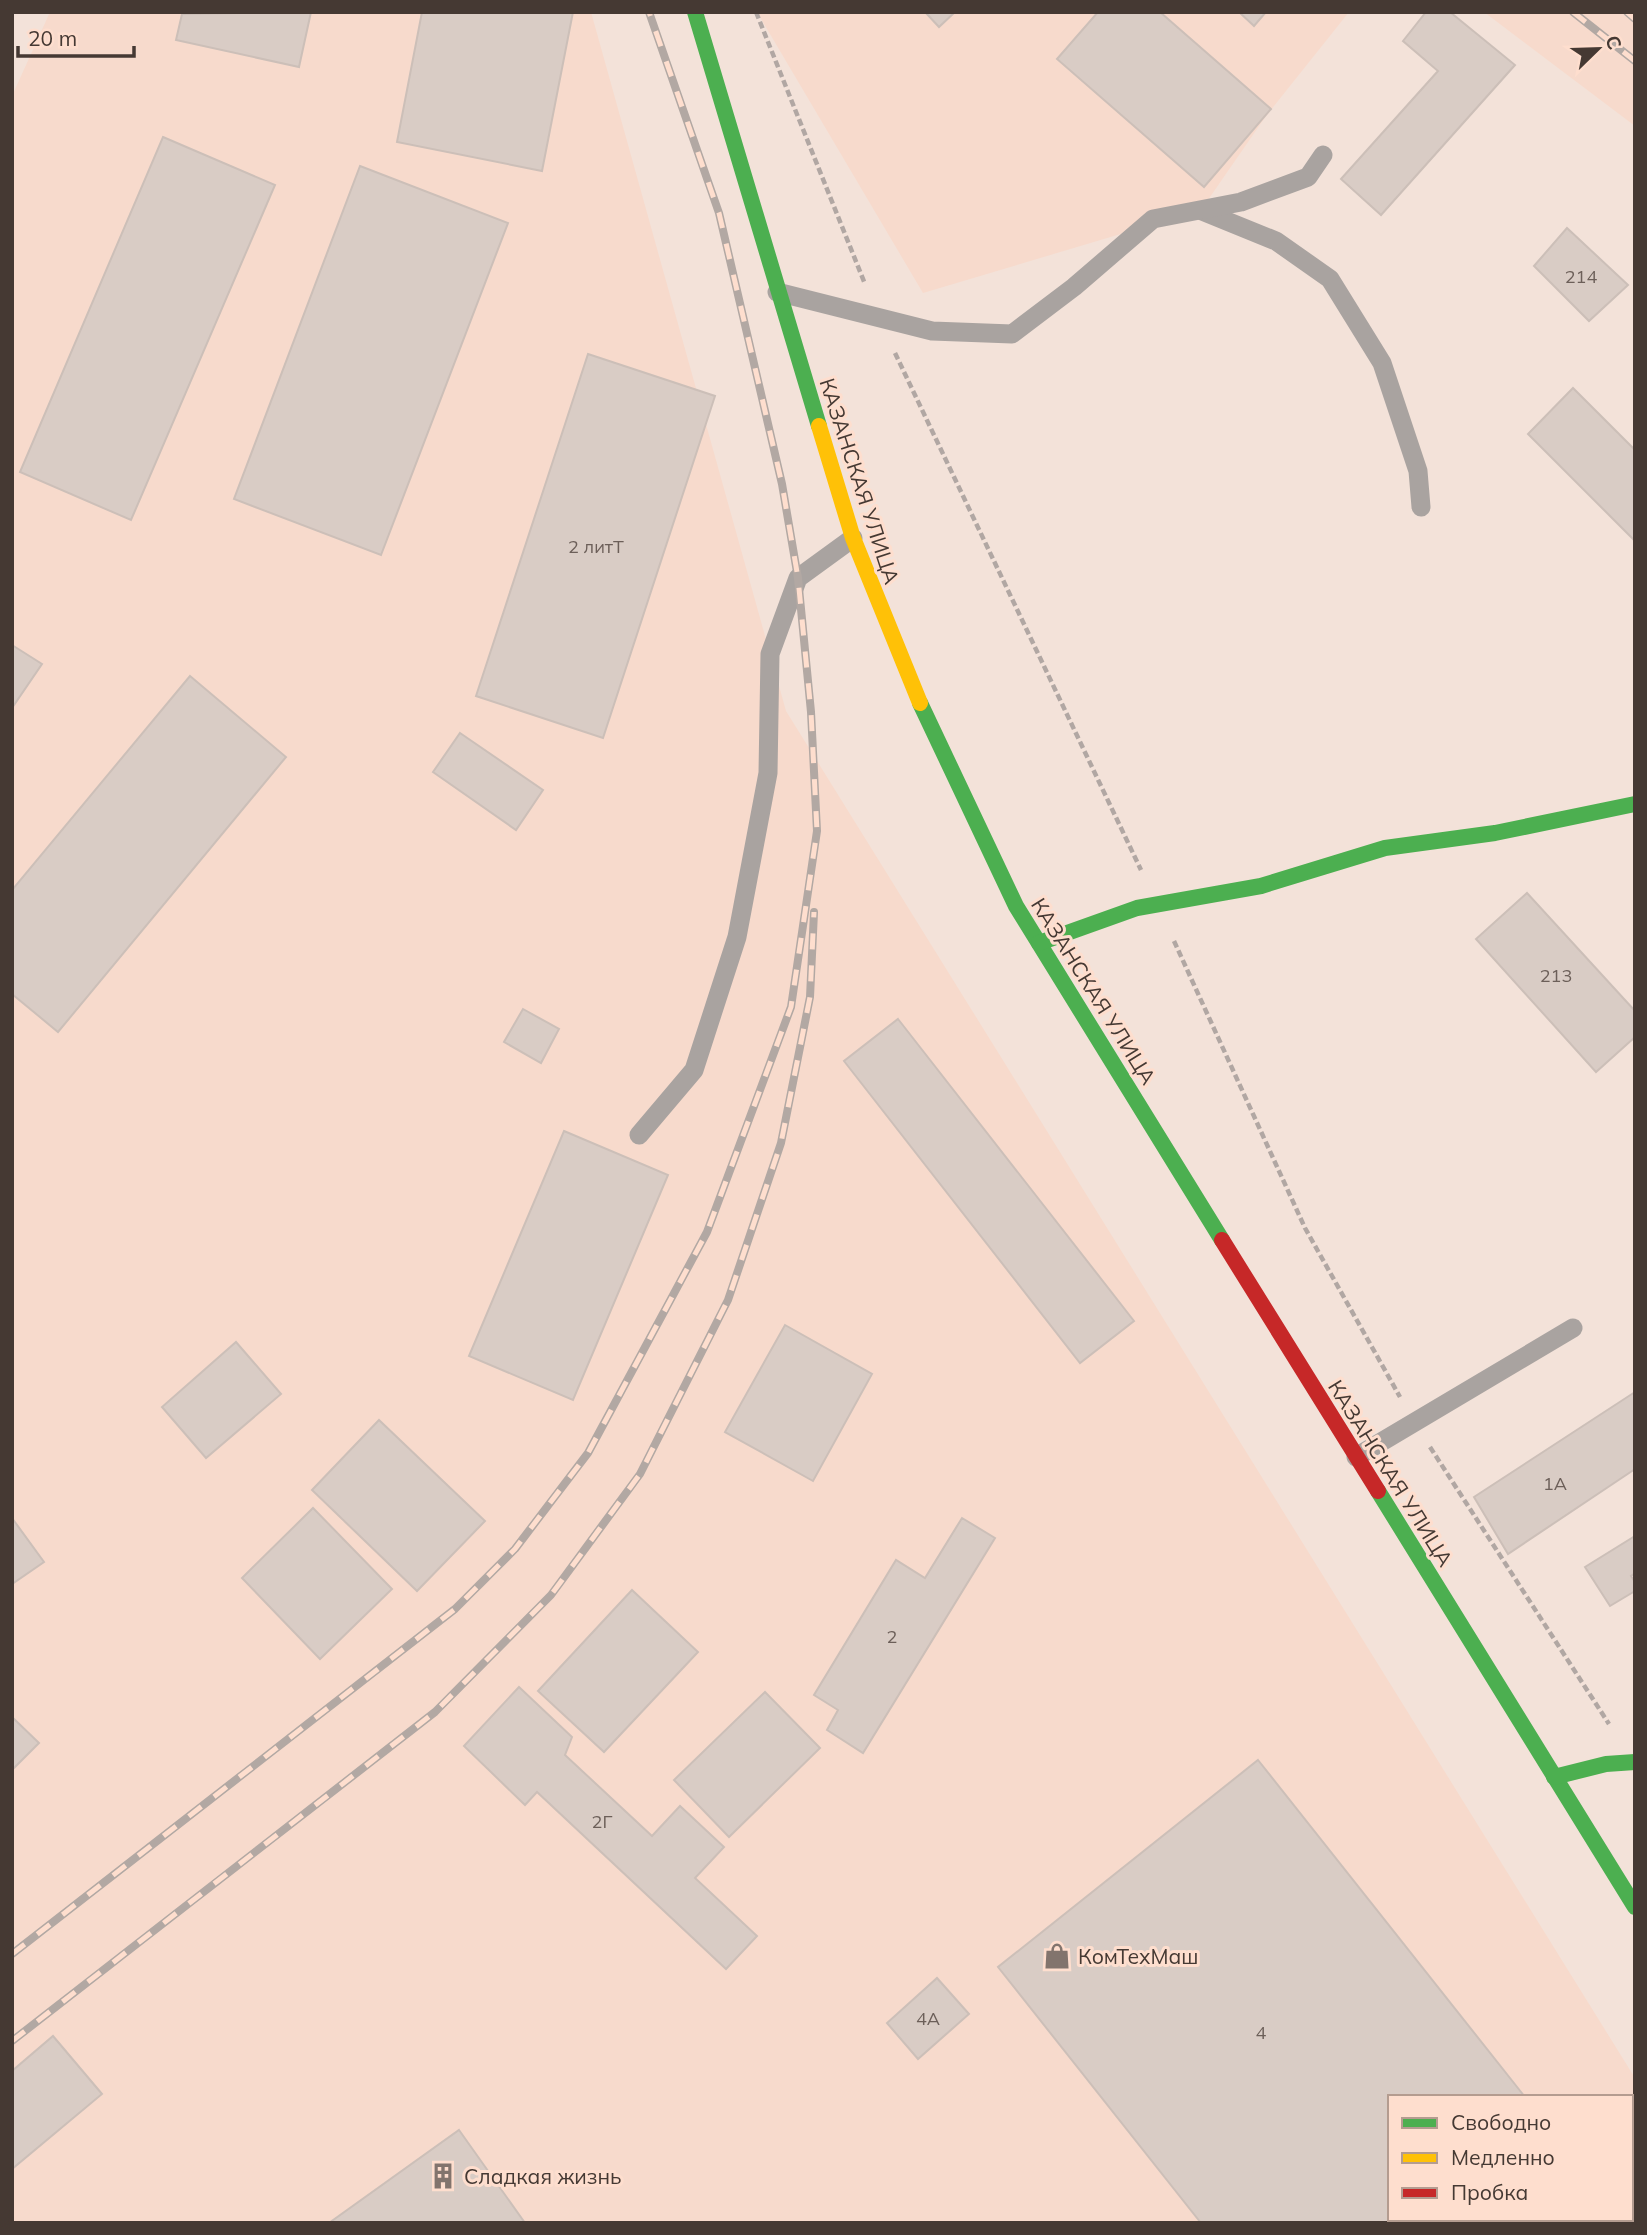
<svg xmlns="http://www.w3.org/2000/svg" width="1647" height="2235" viewBox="0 0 1647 2235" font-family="Mulish,sans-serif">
<rect width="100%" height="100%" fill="#f3e2d9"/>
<g fill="#f7dacc" fill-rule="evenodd">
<path d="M50 12H591L786 711 1635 2078V2223H12V96ZM1390 2097H1631V2219H1390Z"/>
<polygon points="757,12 1349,12 1266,116 1201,210 923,293"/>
<polygon points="1484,12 1635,12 1635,126"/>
</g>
<g fill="#d9ccc5" stroke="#ccbfb8" stroke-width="2">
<polygon points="311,12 299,67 176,40 182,14"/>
<polygon points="422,12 573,12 542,171 397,142"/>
<polygon points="925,12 955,12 939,27"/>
<polygon points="1098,12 1160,12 1271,109 1204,187 1057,59"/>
<polygon points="1239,12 1266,12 1254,26"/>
<polygon points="1426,12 1450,12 1515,65 1381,215 1341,179 1438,71 1403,41"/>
<polygon points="163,137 275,185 131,520 20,472"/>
<polygon points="360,166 508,223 381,555 234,499"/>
<polygon points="1567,228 1628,285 1589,321 1534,266"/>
<polygon points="588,354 715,396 603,738 476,696"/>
<polygon points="1573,388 1635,450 1635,541 1528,434"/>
<polygon points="12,645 42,664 12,708"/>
<polygon points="190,676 286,757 58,1032 12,994 12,890"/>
<polygon points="460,733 543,790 516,830 433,772"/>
<polygon points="1527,893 1635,1011 1635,1037 1596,1072 1476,939"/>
<polygon points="523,1009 559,1029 541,1063 504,1042"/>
<polygon points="898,1019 1134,1321 1080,1363 844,1061"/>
<polygon points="564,1131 668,1175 573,1400 469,1356"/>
<polygon points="785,1325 872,1374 813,1481 725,1432"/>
<polygon points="236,1342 281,1394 206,1458 162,1407"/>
<polygon points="1635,1392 1635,1469 1508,1554 1474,1497"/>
<polygon points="379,1420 485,1521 417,1591 312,1490"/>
<polygon points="313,1508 392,1589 320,1659 242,1578"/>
<polygon points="12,1518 44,1562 12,1584"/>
<polygon points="962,1518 995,1538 863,1753 827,1730 838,1710 814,1695 896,1560 925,1578"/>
<polygon points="1635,1536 1635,1573 1631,1576 1635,1582 1635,1591 1610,1606 1585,1567"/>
<polygon points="632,1590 698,1652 604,1752 538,1691"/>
<polygon points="519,1687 572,1737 565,1755 652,1836 680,1806 724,1847 695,1878 757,1936 726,1969 537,1792 525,1805 464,1746"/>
<polygon points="765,1692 820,1748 729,1837 674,1780"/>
<polygon points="12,1717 39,1743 12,1770"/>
<polygon points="1258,1760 1525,2097 1390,2097 1390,2219 1600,2219 1596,2223 1201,2223 998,1967"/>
<polygon points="937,1978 969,2014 918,2059 887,2023"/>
<polygon points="53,2036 102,2094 12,2169 12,2071"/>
<polygon points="459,2130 525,2223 329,2223"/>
</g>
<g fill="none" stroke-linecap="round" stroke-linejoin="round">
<g stroke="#b1a7a3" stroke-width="4.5" stroke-dasharray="7 3.5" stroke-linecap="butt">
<polyline points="756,12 865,284"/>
<polyline points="895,353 1141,870"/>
<polyline points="1174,941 1305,1228 1400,1397"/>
<polyline points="1430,1447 1609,1724"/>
</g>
<g stroke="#a9a3a0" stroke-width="19">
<polyline points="1202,211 1276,241 1330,279 1382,363 1418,471 1421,507"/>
<polyline points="777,292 932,331 1012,334 1074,287 1153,219 1241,202 1308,177 1323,155"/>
<polyline points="639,1135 694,1070 737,937 768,773 770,654 798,578 853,538"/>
<polyline points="1356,1457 1573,1328"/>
</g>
<g stroke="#4caf50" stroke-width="16">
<polyline points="695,12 819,426"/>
<polyline points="920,703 1016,906 1222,1240"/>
<polyline points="1039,943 1137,908 1261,886 1385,848 1495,833 1635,804"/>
<polyline points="1378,1491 1635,1907"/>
<polyline points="1554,1777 1606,1764 1635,1762"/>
</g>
<polyline stroke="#ffc107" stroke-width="16" points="819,426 853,538 920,703"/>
<polyline stroke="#c62828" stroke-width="16" points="1222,1240 1378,1491"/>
<g stroke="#b2a8a3" stroke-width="8">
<g id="rail">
<polyline points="1573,12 1635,61"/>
<polyline points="1627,12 1635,19"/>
<polyline points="12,1954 455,1609 515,1549 588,1453 707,1232 791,1007 817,831 811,712 798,578 782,484 719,213 649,12"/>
<polyline points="12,2041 435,1712 551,1595 640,1474 728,1300 781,1143 810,997 814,912"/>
</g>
</g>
<use href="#rail" stroke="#fedece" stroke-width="5" stroke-dasharray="16" stroke-linecap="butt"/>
</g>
<defs>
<g id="shop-bare" transform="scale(2.1)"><path d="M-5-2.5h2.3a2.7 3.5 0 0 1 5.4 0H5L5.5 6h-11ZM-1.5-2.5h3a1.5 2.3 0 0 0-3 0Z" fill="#82746d" stroke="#fedece" stroke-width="2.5" paint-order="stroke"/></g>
<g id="building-bare" transform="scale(2.1)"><path d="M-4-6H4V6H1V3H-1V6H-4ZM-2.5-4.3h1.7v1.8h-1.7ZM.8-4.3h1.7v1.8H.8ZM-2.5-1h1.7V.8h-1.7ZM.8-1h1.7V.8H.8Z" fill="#82746d" stroke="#fedece" stroke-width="2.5" paint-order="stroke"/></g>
</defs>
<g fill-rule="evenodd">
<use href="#shop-bare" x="1057" y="1956"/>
<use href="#building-bare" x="443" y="2176"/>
</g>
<g text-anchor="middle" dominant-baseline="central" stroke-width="6" stroke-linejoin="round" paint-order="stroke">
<g font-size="18" fill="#6c5f59">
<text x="1581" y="276">214</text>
<text x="596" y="546">2 литТ</text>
<text x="1556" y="975">213</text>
<text x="1555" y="1483">1А</text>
<text x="892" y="1636">2</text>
<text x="602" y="1821">2Г</text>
<text x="928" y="2018">4А</text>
<text x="1261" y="2032">4</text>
</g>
<g font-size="21" fill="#453933" stroke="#fedece">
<text transform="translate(860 481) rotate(72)">КАЗАНСКАЯ УЛИЦА</text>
<text transform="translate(1094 991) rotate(58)">КАЗАНСКАЯ УЛИЦА</text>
<text transform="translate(1391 1473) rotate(58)">КАЗАНСКАЯ УЛИЦА</text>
</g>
<g font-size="21" fill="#453933" stroke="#fedece" text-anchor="start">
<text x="1078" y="1956">КомТехМаш</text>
<text x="464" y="2176">Сладкая жизнь</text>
</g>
</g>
<rect width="1647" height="2235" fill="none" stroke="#453933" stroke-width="28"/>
<rect x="1388" y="2095" width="245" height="126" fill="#fedece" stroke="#b49c90" stroke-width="2"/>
<rect x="1402" y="2118" width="35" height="10" fill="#4caf50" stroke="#b49c90" stroke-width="2"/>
<text x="1451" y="2130" font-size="21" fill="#453933">Свободно</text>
<rect x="1402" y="2153" width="35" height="10" fill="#ffc107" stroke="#b49c90" stroke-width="2"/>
<text x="1451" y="2165" font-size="21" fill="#453933">Медленно</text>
<rect x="1402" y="2188" width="35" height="10" fill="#c62828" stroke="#b49c90" stroke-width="2"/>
<text x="1451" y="2200" font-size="21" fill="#453933">Пробка</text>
<g transform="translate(1598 49) rotate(67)" stroke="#fedece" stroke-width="5" paint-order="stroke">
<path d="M0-5L12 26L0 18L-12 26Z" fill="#453933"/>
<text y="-10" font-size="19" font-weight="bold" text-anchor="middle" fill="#453933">С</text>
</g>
<path d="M18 46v10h116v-10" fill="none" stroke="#453933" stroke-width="3.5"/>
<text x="28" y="46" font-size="21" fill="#453933" stroke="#fedece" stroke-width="5" paint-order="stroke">20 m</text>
</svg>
